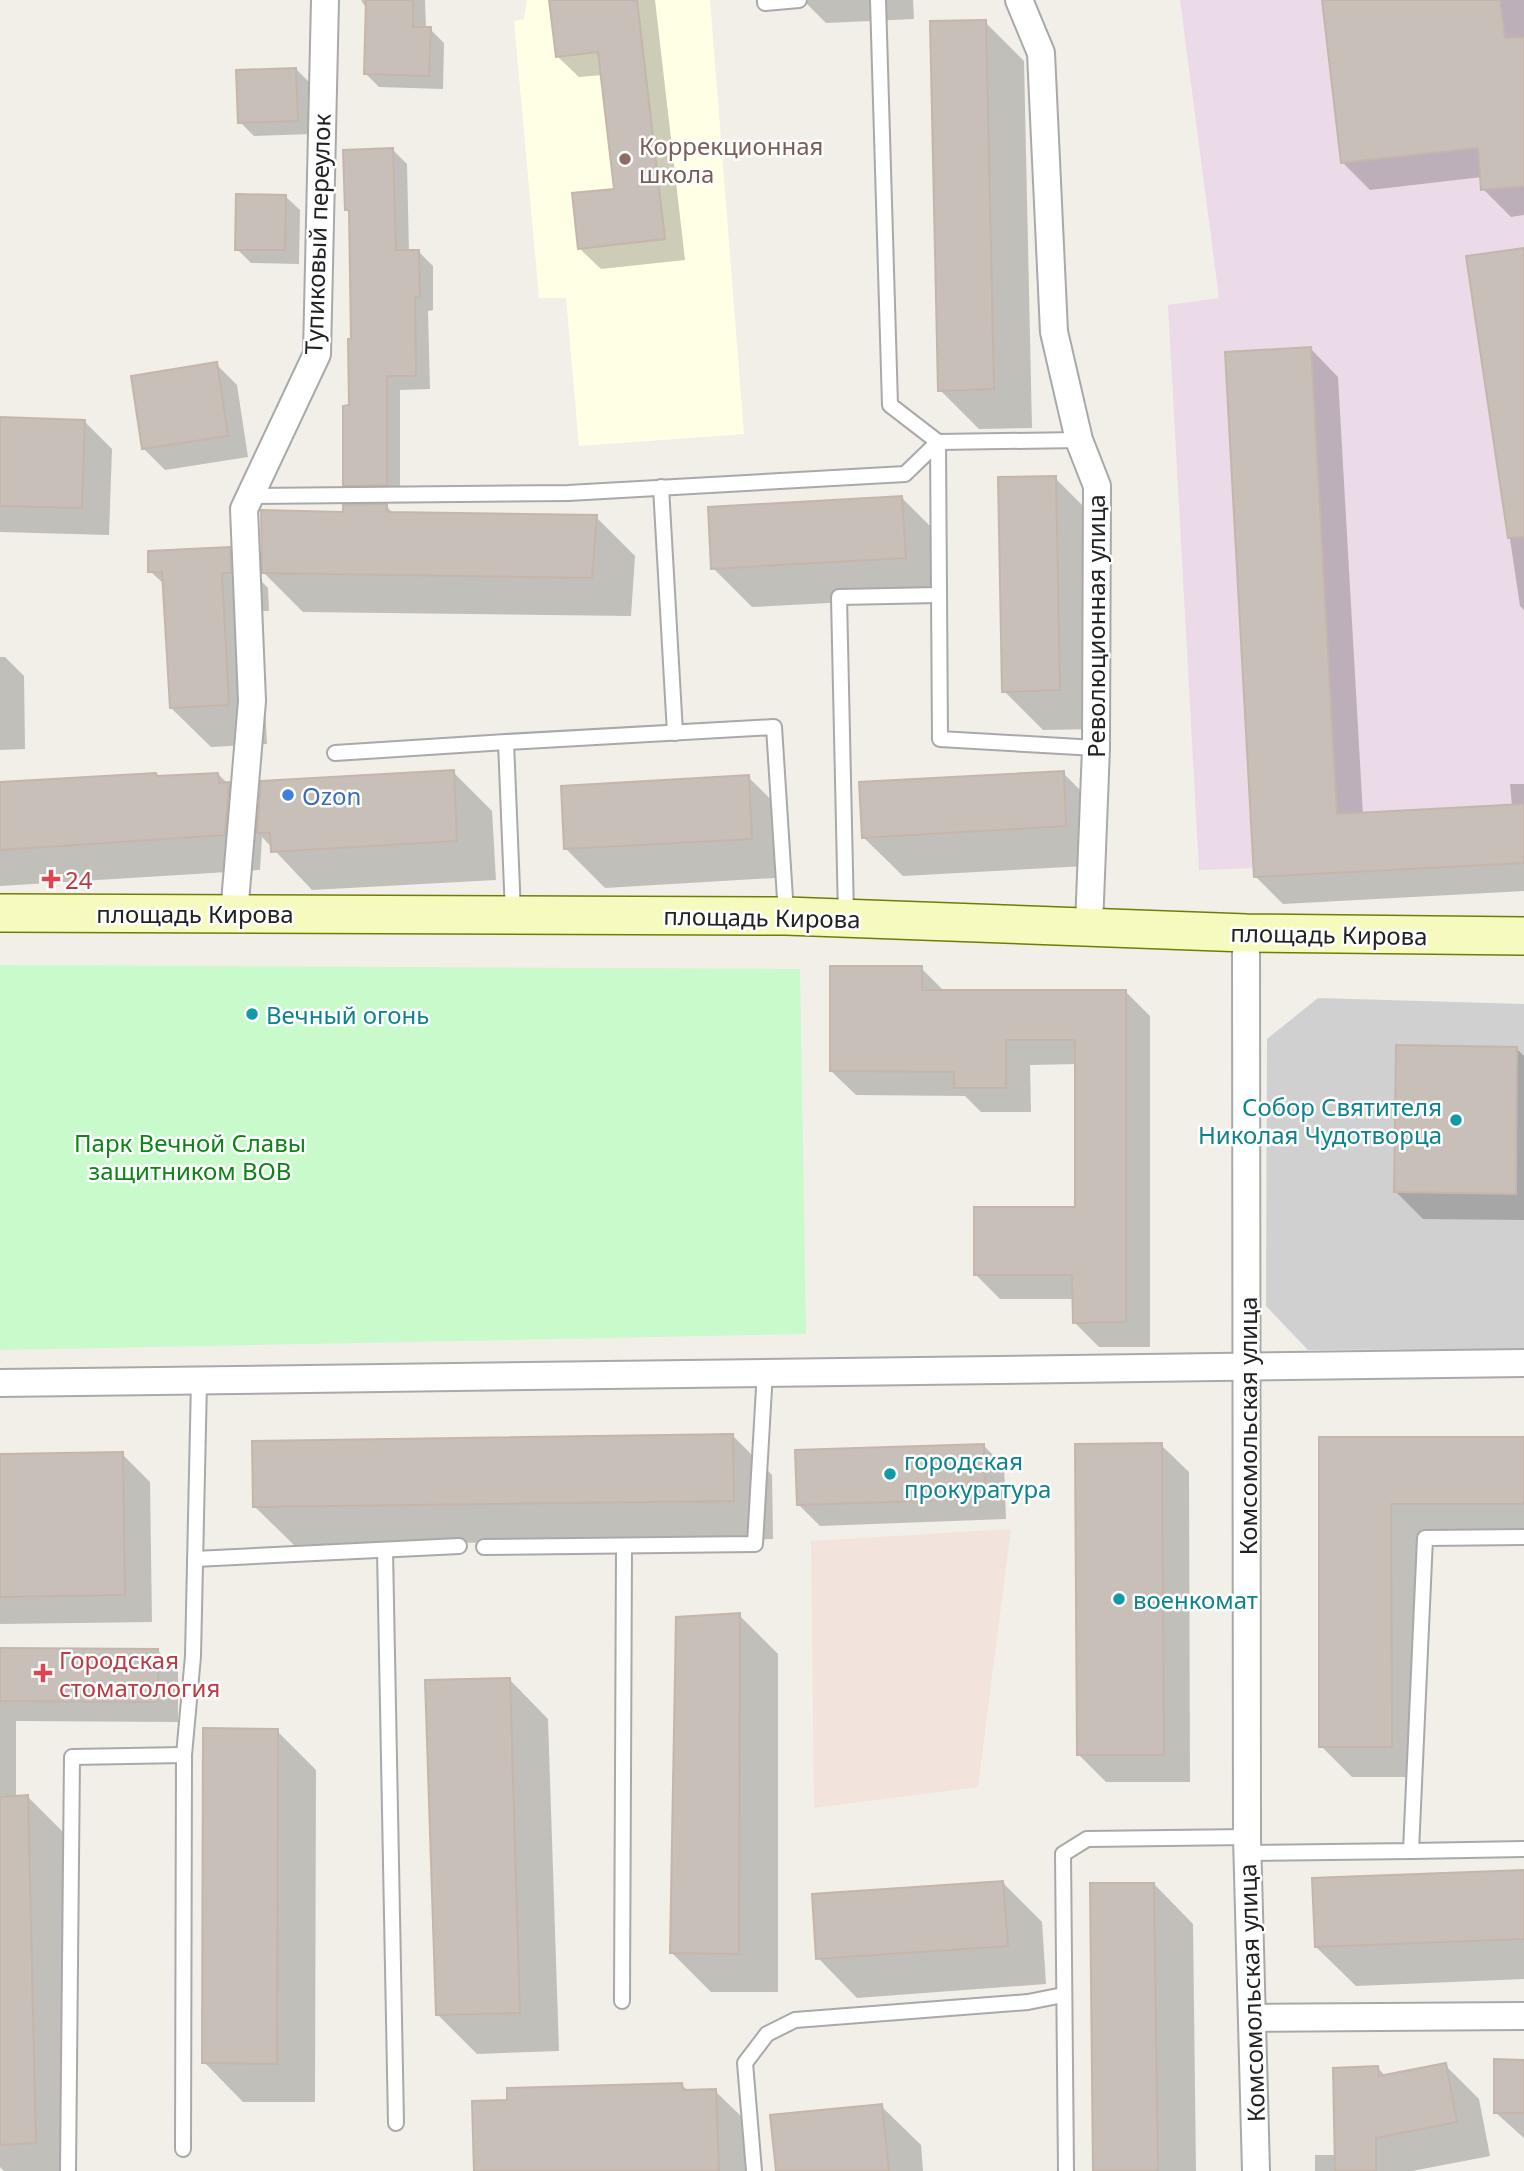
<svg xmlns="http://www.w3.org/2000/svg" width="1524" height="2171" viewBox="0 0 1524 2171" font-family="'Noto Sans',sans-serif">
<rect width="100%" height="100%" fill="#f2efe9"/>
<polygon fill="#ebdbe8" points="1180,0 1524,0 1524,859 1199,870 1168,305 1219,298"/>
<polygon fill="#ffffe5" points="527,0 710,0 744,434 579,446 566,298 539,298 514,21 524,19"/>
<polygon fill="#d0d0d0" points="1318,998 1524,1004 1524,1349 1308,1350 1266,1306 1267,1039"/>
<polygon fill="#f3e3dd" points="1011,1529 978,1787 814,1808 811,1541"/>
<polygon fill="#c8facc" points="0,965 800,969 806,1334 0,1350"/>
<g fill="#0003">
<polygon points="361,0 425,0 426,29 430,29 444,43 443,89 379,87 365,73 368,11"/>
<polygon points="551,0 655,0 685,260 601,269 580,249 616,190 603,75 579,77 558,57"/>
<polygon points="803,0 913,0 914,19 826,23"/>
<polygon points="1324,0 1524,0 1524,215 1511,217 1483,189 1482,177 1370,190 1342,162"/>
<polygon points="985,22 1024,61 1032,428 979,429 940,390"/>
<polygon points="296,69 310,83 311,134 254,136 240,122"/>
<polygon points="393,150 407,164 409,252 419,252 433,266 433,310 428,311 430,389 400,390 400,498 359,499 345,485 353,341 351,213 347,209"/>
<polygon points="286,197 300,210 299,264 251,263 237,249"/>
<polygon points="1524,249 1524,610 1520,606 1468,258"/>
<polygon points="1311,349 1338,377 1363,815 1512,806 1510,784 1524,784 1524,891 1283,904 1256,877"/>
<polygon points="216,364 237,385 248,457 165,470 144,449"/>
<polygon points="0,419 84,421 112,449 109,535 0,532"/>
<polygon points="1055,478 1094,517 1099,729 1043,730 1004,691"/>
<polygon points="902,498 941,537 944,597 752,607 713,568"/>
<polygon points="386,506 394,514 596,517 635,556 631,616 303,612 264,573 345,513"/>
<polygon points="229,548 268,588 269,611 260,611 267,744 211,747 171,708 165,585 150,571"/>
<polygon points="0,657 5,657 24,676 25,749 0,750"/>
<polygon points="453,772 492,811 496,880 312,890 262,837 260,870 0,886 0,784 218,774 260,815"/>
<polygon points="1063,773 1102,812 1105,865 903,876 863,837"/>
<polygon points="748,777 788,816 791,877 605,888 566,849"/>
<polygon points="921,968 945,992 1125,991 1150,1016 1150,1347 1099,1347 1074,1322 1074,1299 1000,1299 975,1274 1076,1209 1077,1064 1030,1065 1031,1112 981,1112 965,1096 856,1095 831,1071"/>
<polygon points="1517,1049 1524,1056 1524,1220 1423,1219 1396,1192"/>
<polygon points="733,1436 772,1475 773,1539 294,1545 254,1506"/>
<polygon points="1321,1439 1524,1439 1524,1535 1422,1535 1422,1777 1352,1777 1321,1746"/>
<polygon points="983,1445 1004,1466 1006,1519 820,1526 799,1505"/>
<polygon points="1161,1445 1189,1472 1190,1782 1106,1782 1079,1755"/>
<polygon points="122,1454 150,1482 152,1622 0,1624 0,1456"/>
<polygon points="739,1615 778,1654 778,1992 711,1992 672,1953"/>
<polygon points="0,1649 157,1650 178,1671 178,1722 16,1721 16,1798 28,1797 67,1836 75,2171 4,2171 0,2167"/>
<polygon points="509,1679 548,1719 559,2051 477,2054 437,2014"/>
<polygon points="277,1731 316,1770 315,2102 243,2102 204,2062"/>
<polygon points="1524,1871 1524,1979 1356,1986 1316,1947"/>
<polygon points="1003,1883 1042,1922 1046,1984 857,1998 818,1958"/>
<polygon points="1154,1884 1193,1924 1196,2171 1095,2171"/>
<polygon points="1524,2062 1524,2138 1495,2112"/>
<polygon points="1445,2065 1479,2099 1490,2156 1412,2171 1315,2171 1315,2155 1337,2155 1378,2068 1386,2077"/>
<polygon points="682,2085 689,2092 715,2091 743,2118 745,2171 476,2171 509,2102"/>
<polygon points="881,2106 921,2145 923,2171 777,2171"/>
</g>
<g fill="#c7bfb8" stroke="#c4b6ab" stroke-width="2">
<polygon points="366,0 413,0 413,27 431,27 429,76 364,74"/>
<polygon points="549,0 637,0 665,239 578,249 572,193 614,189 598,52 556,57"/>
<polygon points="1322,0 1500,0 1505,38 1524,37 1524,186 1481,190 1478,148 1341,163"/>
<polygon points="986,20 994,389 938,391 930,21"/>
<polygon points="296,68 298,121 238,123 236,70"/>
<polygon points="393,148 396,250 419,250 420,297 415,297 416,376 387,376 387,485 343,486 343,406 349,405 348,339 351,339 349,210 345,210 343,150"/>
<polygon points="236,194 286,195 285,250 235,250"/>
<polygon points="1524,248 1524,537 1508,538 1466,256"/>
<polygon points="1311,347 1337,814 1524,804 1524,863 1254,877 1225,352"/>
<polygon points="217,362 228,436 142,449 131,376"/>
<polygon points="0,417 85,420 82,508 0,506"/>
<polygon points="1056,476 1060,690 1002,692 998,477"/>
<polygon points="902,496 906,558 711,569 708,507"/>
<polygon points="387,504 387,512 597,515 592,578 262,573 261,510 343,512 343,505"/>
<polygon points="230,547 231,573 222,573 229,705 170,708 162,572 148,572 148,551"/>
<polygon points="454,770 457,841 271,852 270,833 257,833 261,781"/>
<polygon points="1064,771 1066,826 862,838 859,782"/>
<polygon points="156,773 157,776 218,773 219,783 229,782 225,835 0,850 0,782"/>
<polygon points="749,775 752,839 564,849 561,786"/>
<polygon points="830,966 922,966 922,990 1126,990 1126,1322 1073,1323 1072,1275 974,1275 974,1207 1075,1207 1075,1040 1006,1040 1006,1088 954,1088 954,1072 830,1071"/>
<polygon points="1396,1045 1517,1047 1516,1194 1394,1192"/>
<polygon points="733,1434 734,1501 253,1507 252,1441"/>
<polygon points="1319,1437 1524,1437 1524,1504 1391,1504 1392,1747 1319,1747"/>
<polygon points="1162,1443 1164,1755 1077,1755 1075,1444"/>
<polygon points="984,1444 985,1499 797,1505 795,1450"/>
<polygon points="123,1452 125,1595 0,1597 0,1454"/>
<polygon points="740,1613 739,1954 670,1953 676,1617"/>
<polygon points="0,1648 158,1649 158,1702 0,1701"/>
<polygon points="510,1678 520,2013 436,2015 425,1680"/>
<polygon points="203,1728 278,1729 277,2064 202,2063"/>
<polygon points="28,1795 36,2143 0,2145 0,1797"/>
<polygon points="1524,1870 1524,1939 1315,1947 1312,1878"/>
<polygon points="1003,1881 1008,1946 816,1959 812,1894"/>
<polygon points="1090,1883 1154,1883 1158,2171 1093,2171"/>
<polygon points="1494,2059 1524,2060 1524,2113 1494,2113"/>
<polygon points="1446,2063 1457,2122 1376,2138 1376,2171 1335,2171 1333,2068 1378,2066 1379,2076"/>
<polygon points="682,2083 683,2090 716,2089 719,2171 474,2171 472,2101 507,2100 507,2088"/>
<polygon points="882,2104 889,2171 776,2171 770,2115"/>
</g>
<g fill="none" stroke-linecap="round" stroke-linejoin="round">
<g stroke="#a9a9a9" stroke-width="18">
<g id="service">
<polyline points="765,0 765,3 799,0"/>
<polyline points="878,0 890,405 938,442 940,739 1096,748"/>
<polyline points="661,487 675,733"/>
<polyline points="251,496 568,493 905,474 938,442 1079,440"/>
<polyline points="335,753 506,742"/>
<polyline points="513,913 506,742 774,727 786,914"/>
<polyline points="846,916 839,597 939,595"/>
<polyline points="484,1547 755,1544 765,1371"/>
<polyline points="385,1550 396,2123"/>
<polyline points="195,1559 459,1546"/>
<polyline points="1411,1851 1524,1849"/>
<polyline points="1247,1853 1411,1851 1425,1538 1524,1537"/>
<polyline points="622,2001 624,1546"/>
<polyline points="183,2149 184,1755 193,1656 199,1381"/>
<polyline points="68,2171 72,1757 184,1755"/>
<polyline points="754,2171 745,2063 767,2034 795,2020 1028,2002 1063,1995"/>
<polyline points="1066,2171 1063,1854 1087,1839 1247,1837"/>
</g>
</g>
<g stroke="#a9a9a9" stroke-width="30">
<g id="minor">
<polyline points="1019,0 1041,53 1054,332 1079,440 1097,486 1096,748 1089,926"/>
<polyline points="234,914 252,701 244,509 317,354 325,0"/>
<polyline points="1246,933 1247,1837 1256,2171"/>
<polyline points="0,1383 1524,1363"/>
<polyline points="1252,2018 1524,2016"/>
</g>
</g>
<g stroke="#707d05" stroke-width="40">
<polyline id="secondary" points="0,913 786,916 1246,933 1524,936"/>
</g>
<use href="#service" stroke="#fff" stroke-width="14"/>
<use href="#minor" stroke="#fff" stroke-width="26"/>
<use href="#secondary" stroke="#f7fabf" stroke-width="37"/>
</g>
<circle fill="#8d6e63" stroke="#fff" stroke-width="2.5" cx="625" cy="159" r="7"/>
<circle fill="#3f7fe0" stroke="#fff" stroke-width="2.5" cx="288" cy="795" r="7"/>
<g fill="#e0444e" stroke="#fff" stroke-width="2.5">
<path d="M47.5 868.5h7v7h7v7h-7v7h-7v-7h-7v-7h7z"/>
<path d="M39.5 1662.5h7v7h7v7h-7v7h-7v-7h-7v-7h7z"/>
</g>
<g fill="#0f9aa8" stroke="#fff" stroke-width="2.5">
<circle cx="252" cy="1014" r="7"/>
<circle cx="1456" cy="1120" r="7"/>
<circle cx="890" cy="1474" r="7"/>
<circle cx="1119" cy="1599" r="7"/>
</g>
<g text-anchor="middle" dominant-baseline="central" stroke-width="5" stroke-linejoin="round" paint-order="stroke">
<g font-size="24" fill="#785e54" stroke="#fff" text-anchor="start">
<text x="639" y="145">Коррекционная<tspan x="639" dy="28">школа</tspan></text>
</g>
<g font-size="24" fill="#222" stroke="#fff">
<text transform="translate(317 234) rotate(-88)">Тупиковый переулок</text>
<text transform="translate(1095 626) rotate(-90)">Революционная улица</text>
<text x="195" y="913">площадь Кирова</text>
<text transform="translate(762 917) rotate(1)">площадь Кирова</text>
<text transform="translate(1329 934) rotate(1)">площадь Кирова</text>
<text transform="translate(1247 1426) rotate(-90)">Комсомольская улица</text>
<text transform="translate(1251 1993) rotate(-92)">Комсомольская улица</text>
</g>
<g font-size="24" fill="#366cbe" stroke="#fff" text-anchor="start">
<text x="302" y="795">Ozon</text>
</g>
<g font-size="24" fill="#be3a42" stroke="#fff" text-anchor="start">
<text x="65" y="879">24</text>
<text x="59" y="1659">Городская<tspan x="59" dy="28">стоматология</tspan></text>
</g>
<g font-size="24" fill="#0d838f" stroke="#fff" text-anchor="start">
<text x="266" y="1014">Вечный огонь</text>
<text x="1442" y="1106" text-anchor="end">Собор Святителя<tspan x="1442" dy="28">Николая Чудотворца</tspan></text>
<text x="904" y="1460">городская<tspan x="904" dy="28">прокуратура</tspan></text>
<text x="1133" y="1599">военкомат</text>
</g>
<g font-size="24" fill="#0c8416" stroke="#fff">
<text x="190" y="1142">Парк Вечной Славы<tspan x="190" dy="28">защитником ВОВ</tspan></text>
</g>
</g>
</svg>
